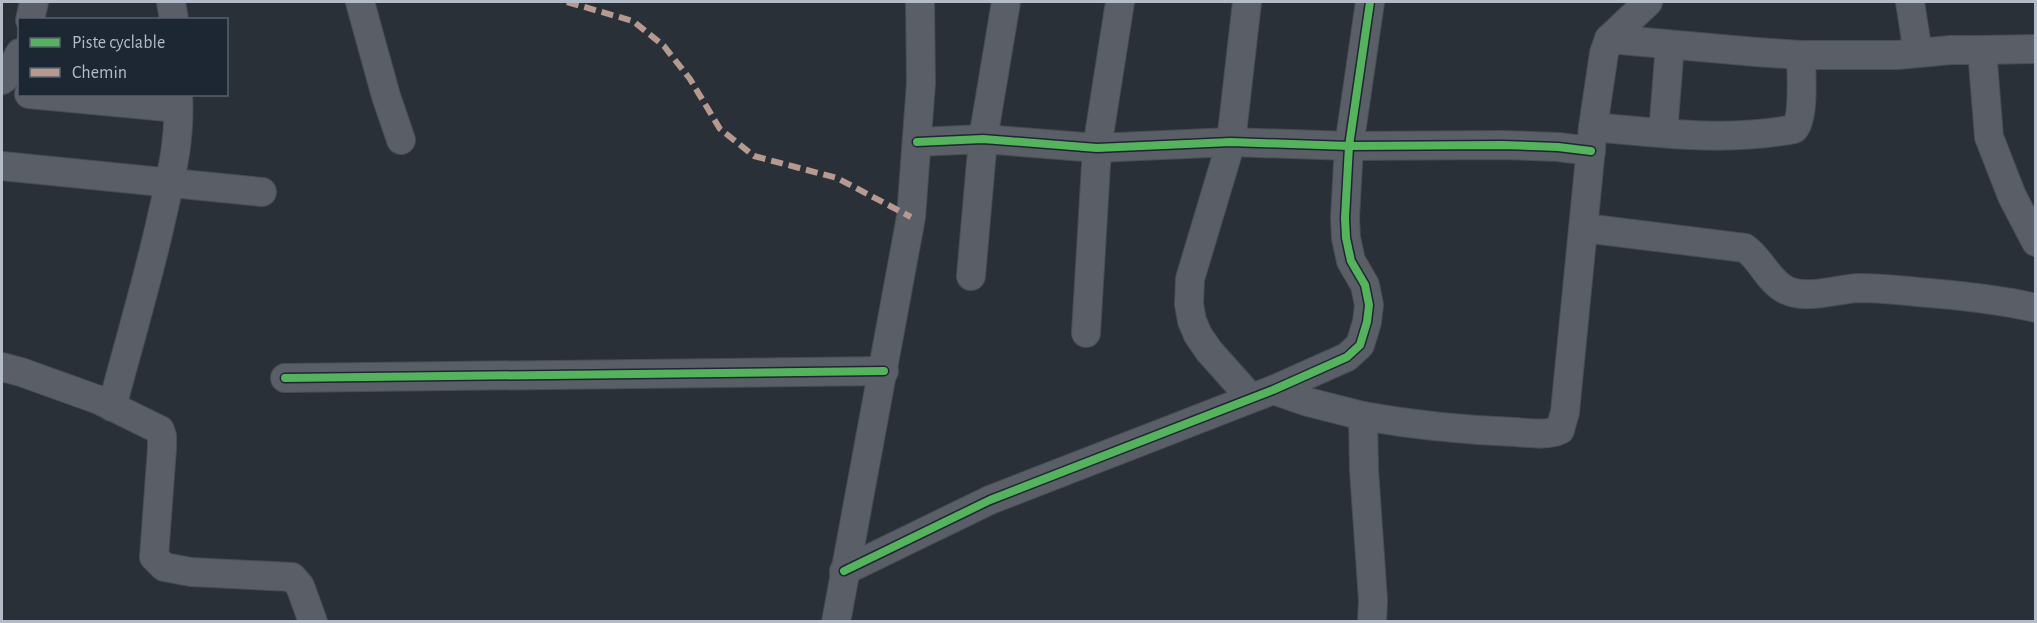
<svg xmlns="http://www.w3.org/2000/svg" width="2037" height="623" viewBox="0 0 2037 623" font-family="'Alegreya Sans',sans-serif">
<rect width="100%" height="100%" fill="#2a3038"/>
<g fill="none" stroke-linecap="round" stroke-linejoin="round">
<g stroke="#484c53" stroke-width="30">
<g id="minor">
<polyline points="171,2 174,20"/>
<polyline points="360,2 386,96 401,140"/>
<polyline points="1247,2 1231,142 1190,279 1189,304 1192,321 1198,335 1209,351 1251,398"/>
<polyline points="1910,2 1918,53"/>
<polyline points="30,20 34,2"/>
<polyline points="1609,39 1756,52 1801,55 1897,55 1951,50 1982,50"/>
<polyline points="2036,49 1982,50 1989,137 2012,196 2036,242"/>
<polyline points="2,80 7,76 20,53"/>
<polyline points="29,94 178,108"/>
<path d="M1593 127C1660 133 1728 142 1794 129 1805 117 1801 72 1801 55"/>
<polyline points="1663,133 1670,45"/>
<polyline points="917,142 983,139 1097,148 1231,142 1349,146 1502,145 1558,147 1591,151"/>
<polyline points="2,166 262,192"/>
<path d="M1584 228 1745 248C1761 259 1768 281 1786 290 1807 300 1836 289 1859 288 1878 288 1898 290 1918 292 1957 295 1997 299 2036 308"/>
<polyline points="971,276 983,139 1006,2"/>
<polyline points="1086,333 1097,148 1120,2"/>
<polyline points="2,367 21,372 99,400 160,430 162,436 162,448 154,557 164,567 191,572 292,577 300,586 313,622"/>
<polyline points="285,378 884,371"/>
<polyline points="1273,390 1308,402 1363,416 1364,470 1373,600 1372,622"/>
<path d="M112 407C128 346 146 286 160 225 170 180 181 142 178 94"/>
<path d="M1363 416C1413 425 1464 430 1515 432 1529 433 1547 436 1560 430L1565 412 1593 127 1604 53 1609 39 1648 2"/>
<polyline points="844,571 990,500 1273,390 1347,357 1360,345 1367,322 1369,305 1365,285 1351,261 1346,238 1345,218 1349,146 1370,2"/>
<polyline points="836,622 911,217 921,83 920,2"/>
</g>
</g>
<use href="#minor" stroke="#5a5e66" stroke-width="28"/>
<polyline stroke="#b69a8f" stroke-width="6" stroke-dasharray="12 6" stroke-linecap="butt" points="567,2 633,21 664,46 690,79 720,129 754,156 837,178 911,217"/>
<g stroke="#1d2633" stroke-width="11">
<g id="cycleway">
<polyline points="917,142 983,139 1097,148 1231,142 1349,146 1502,145 1558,147 1591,151"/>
<polyline points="285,378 884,371"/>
<polyline points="844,571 990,500 1273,390 1347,357 1360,345 1367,322 1369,305 1365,285 1351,261 1346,238 1345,218 1349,146 1370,2"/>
</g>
</g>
<use href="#cycleway" stroke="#56b35d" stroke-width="8"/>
</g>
<rect width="2037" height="623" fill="none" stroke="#b4bcc9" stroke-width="6"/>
<rect x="18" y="18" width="210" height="78" fill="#1d2633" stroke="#59626f" stroke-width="1.5"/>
<rect x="30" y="38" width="30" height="9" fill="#56b35d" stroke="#59626f" stroke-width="1.5"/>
<text x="72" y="48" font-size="18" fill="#b4bcc9">Piste cyclable</text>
<rect x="30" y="68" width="30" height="9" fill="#b69a8f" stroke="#59626f" stroke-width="1.5"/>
<text x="72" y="78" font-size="18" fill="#b4bcc9">Chemin</text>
</svg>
